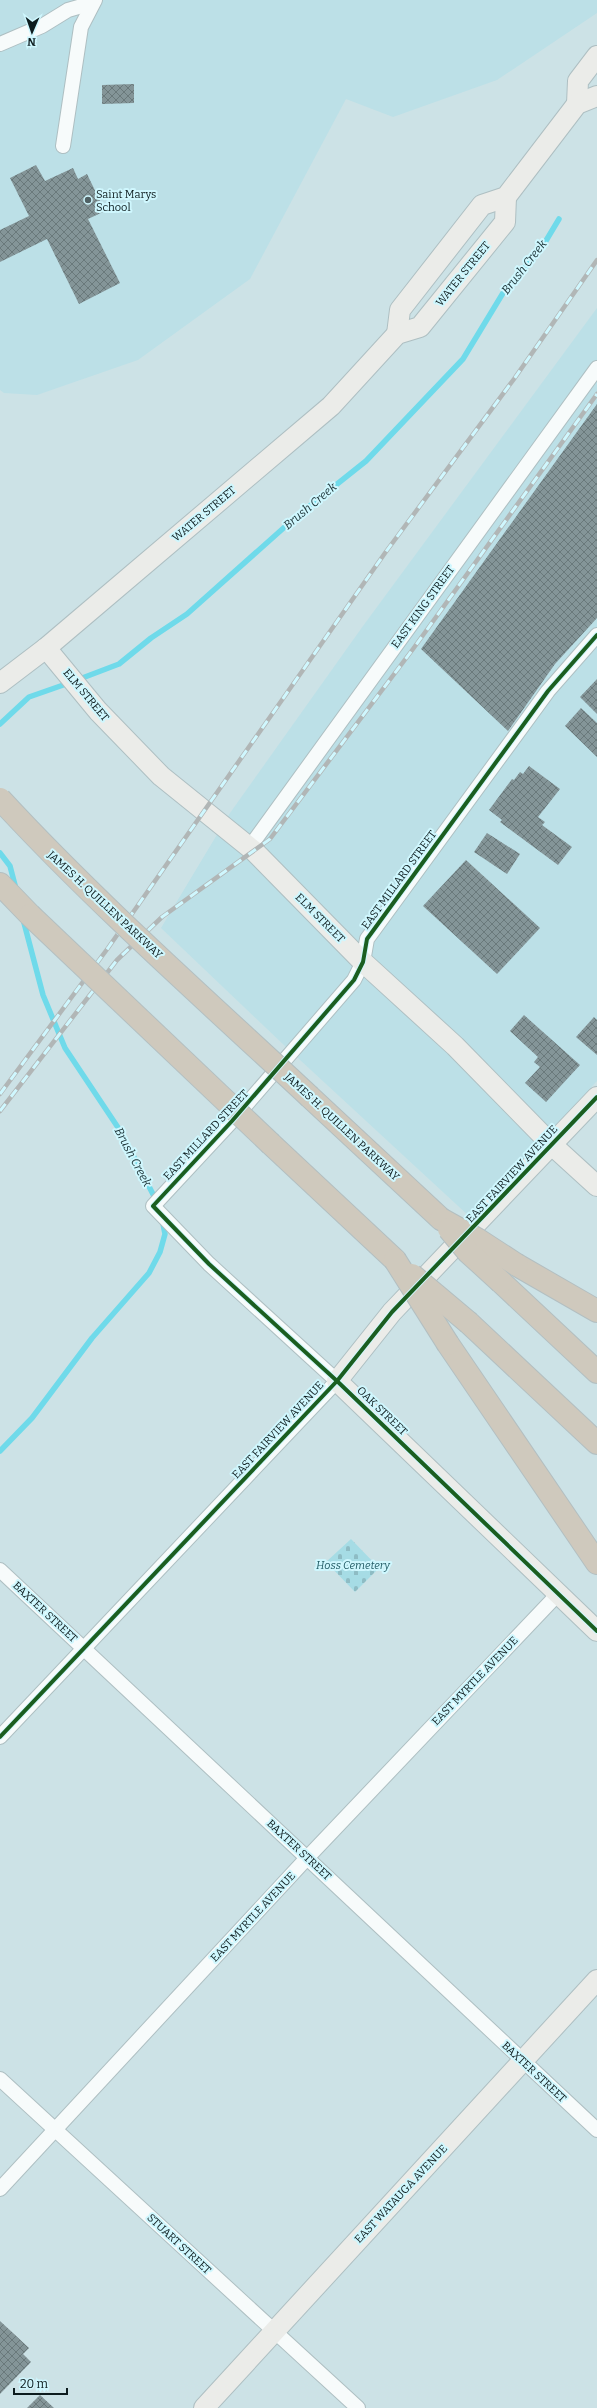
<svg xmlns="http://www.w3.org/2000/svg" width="597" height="2408" viewBox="0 0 597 2408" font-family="Bitter,serif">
<defs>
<pattern id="cemetery-stones" width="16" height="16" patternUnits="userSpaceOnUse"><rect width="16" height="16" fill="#a6dce5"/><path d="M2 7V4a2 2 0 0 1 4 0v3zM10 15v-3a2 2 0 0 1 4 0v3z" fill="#8ebcc4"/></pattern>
<pattern id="building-cross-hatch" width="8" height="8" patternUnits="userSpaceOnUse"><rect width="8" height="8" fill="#849598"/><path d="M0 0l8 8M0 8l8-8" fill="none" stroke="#6a797b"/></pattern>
</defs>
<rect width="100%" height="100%" fill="#cce2e6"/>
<g fill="#bce0e7">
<polygon points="0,0 597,0 597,13 497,80 393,117 346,99 250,279 138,360 37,395 4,393 0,390"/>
<polygon points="597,308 597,1081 470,1217 286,1047 161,928 230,813 363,626"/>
</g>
<polygon fill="url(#cemetery-stones)" points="351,1539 379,1568 355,1592 326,1562"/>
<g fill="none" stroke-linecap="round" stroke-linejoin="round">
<g stroke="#6fdaea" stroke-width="5.5">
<polyline points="77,680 119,664 151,638 187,614 297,516 366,461 463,359 503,293 541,249 559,219"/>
<polyline points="0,724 29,697 69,683"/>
<polyline points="0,853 10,866 16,889"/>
<polyline points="23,919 43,995 65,1048 121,1132 157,1202"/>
<polyline points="0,1451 32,1418 92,1338 149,1273 160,1252 165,1234 162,1219"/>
</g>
</g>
<g fill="url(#building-cross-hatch)">
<polygon points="134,84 134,103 102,104 102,85"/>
<polygon points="36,165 45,181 73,168 78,179 87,174 105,211 88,219 120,283 79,304 47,239 0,262 0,230 29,216 10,178"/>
<polygon points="597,404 597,618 555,664 508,731 421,649"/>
<polygon points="597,679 597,714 580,697"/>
<polygon points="581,708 597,723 597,757 565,726"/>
<polygon points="529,766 560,789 538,817 545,822 542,825 572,847 558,865 500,822 502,820 489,810 512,779 514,780 520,772 523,774"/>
<polygon points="487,833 520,854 507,874 474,852"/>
<polygon points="466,860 540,928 497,974 423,906"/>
<polygon points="524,1015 580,1065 546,1102 525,1083 540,1067 534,1062 538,1057 510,1031"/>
<polygon points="594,1017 597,1020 597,1055 576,1037"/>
<polygon points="0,2321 29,2348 23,2354 31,2362 0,2394"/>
<polygon points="40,2395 54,2408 27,2408"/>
</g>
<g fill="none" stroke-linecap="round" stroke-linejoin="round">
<g stroke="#aebfc2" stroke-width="16">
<g id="street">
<polyline points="0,44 42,26 68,10 92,3"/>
<polyline points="63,146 81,27 95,0"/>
<polyline points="249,848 597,368"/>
<polyline points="0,1570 597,2130"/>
<polyline points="0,1737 337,1381 209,1264 153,1206 232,1121 354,980 363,962 367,939 548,691 597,635"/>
<polyline points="0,2079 358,2408"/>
<polyline points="0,2189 307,1858 558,1594"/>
</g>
</g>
<g stroke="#aebfc2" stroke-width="22">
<g id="secondary">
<polyline points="577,104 578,81 597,56"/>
<polyline points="397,334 400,310 482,205 506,197 577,104 597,96"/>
<polyline points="46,648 98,711 161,776 254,851 363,962 455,1046 552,1145 597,1186"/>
<polyline points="0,683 46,648 331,406 397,334 420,327 505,222 506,197"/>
<polyline points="597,1097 392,1312 337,1381 597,1631"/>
<polyline points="204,2408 597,1980"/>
</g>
</g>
<g stroke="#b3bfc1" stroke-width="24">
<g id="highway">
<polyline points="0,884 30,915"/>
<polyline points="310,1097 441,1219"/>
<polyline points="271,1144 395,1260"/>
<polyline points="517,1265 597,1311"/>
<polyline points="501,1282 597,1372"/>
<polyline points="469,1323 597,1443"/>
<polyline points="448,1344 597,1563"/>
</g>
</g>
<use href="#street" stroke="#f7fbfb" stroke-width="14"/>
<use href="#secondary" stroke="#ebece9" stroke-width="20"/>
<use href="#highway" stroke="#cfc9bd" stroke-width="22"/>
<g stroke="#b1b6b6" stroke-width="4.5">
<g id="rail">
<polyline points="0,1094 108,948 385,553 514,379 597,260"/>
<polyline points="0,1111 117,960 162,917 270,839 413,649 597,394"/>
</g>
</g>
<use href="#rail" stroke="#cff7fe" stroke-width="3" stroke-dasharray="9" stroke-linecap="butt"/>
<g stroke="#b3bfc1" stroke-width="24" stroke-linecap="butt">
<g id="highway-bridge">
<path d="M0 799C97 904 205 999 310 1097"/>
<polyline points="30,915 271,1144"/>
<polyline points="441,1219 477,1239 517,1265"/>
<polyline points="449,1229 468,1252 501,1282"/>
<polyline points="395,1260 448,1344"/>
<polyline points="412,1275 469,1323"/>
</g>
</g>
<use href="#highway-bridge" stroke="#cfc9bd" stroke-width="22"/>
<g stroke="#cff7fe" stroke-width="6">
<g id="cycleway">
<polyline points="597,635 548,691 367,939 363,962 354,980 232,1121 153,1206 209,1264 337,1381 597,1631"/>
<polyline points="0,1737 337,1381 392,1312 597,1097"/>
</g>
</g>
<use href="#cycleway" stroke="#1b5e20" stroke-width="4"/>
</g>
<circle fill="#506164" stroke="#cff7fe" stroke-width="1.5" cx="88" cy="200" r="4"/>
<g text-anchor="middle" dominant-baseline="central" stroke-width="4" stroke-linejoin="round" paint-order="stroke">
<g font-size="11" fill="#0d1c1e" stroke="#cff7fe" text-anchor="start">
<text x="96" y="194">Saint Marys<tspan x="96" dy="13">School</tspan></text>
</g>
<g font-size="11" fill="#0d1c1e" stroke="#cff7fe">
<text transform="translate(463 274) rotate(-51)">WATER STREET</text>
<text transform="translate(204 514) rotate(-40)">WATER STREET</text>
<text transform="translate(423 607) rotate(-54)">EAST KING STREET</text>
<text transform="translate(86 695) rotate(50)">ELM STREET</text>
<text transform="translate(399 880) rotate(-54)">EAST MILLARD STREET</text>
<text transform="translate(105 905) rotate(43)">JAMES H. QUILLEN PARKWAY</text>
<text transform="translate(320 918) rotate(45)">ELM STREET</text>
<text transform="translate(342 1127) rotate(43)">JAMES H. QUILLEN PARKWAY</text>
<text transform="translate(206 1135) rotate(-47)">EAST MILLARD STREET</text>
<text transform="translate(512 1174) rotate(-47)">EAST FAIRVIEW AVENUE</text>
<text transform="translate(382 1411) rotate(44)">OAK STREET</text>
<text transform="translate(278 1430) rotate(-47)">EAST FAIRVIEW AVENUE</text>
<text transform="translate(45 1612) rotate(43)">BAXTER STREET</text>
<text transform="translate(475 1681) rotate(-46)">EAST MYRTLE AVENUE</text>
<text transform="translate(299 1850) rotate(43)">BAXTER STREET</text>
<text transform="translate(253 1917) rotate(-47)">EAST MYRTLE AVENUE</text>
<text transform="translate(534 2072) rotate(43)">BAXTER STREET</text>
<text transform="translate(401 2194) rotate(-47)">EAST WATAUGA AVENUE</text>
<text transform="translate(179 2244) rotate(43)">STUART STREET</text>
</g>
<g font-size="11" font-style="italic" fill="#235d66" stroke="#cff7fe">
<text x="353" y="1565">Hoss Cemetery</text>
</g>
<g font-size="12" font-style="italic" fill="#20383c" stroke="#cff7fe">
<text transform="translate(524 267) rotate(-52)">Brush Creek</text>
<text transform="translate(310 506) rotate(-40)">Brush Creek</text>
<text transform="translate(133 1157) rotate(62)">Brush Creek</text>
</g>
</g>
<g transform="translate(32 32) rotate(182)" stroke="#cff7fe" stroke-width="3" paint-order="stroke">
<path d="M0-3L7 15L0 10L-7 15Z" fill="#0d1c1e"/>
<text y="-6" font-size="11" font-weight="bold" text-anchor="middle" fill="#0d1c1e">N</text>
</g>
<path d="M14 2388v6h53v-6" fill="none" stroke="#0d1c1e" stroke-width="2"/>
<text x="20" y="2388" font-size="12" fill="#0d1c1e" stroke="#cff7fe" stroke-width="3" paint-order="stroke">20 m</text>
</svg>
